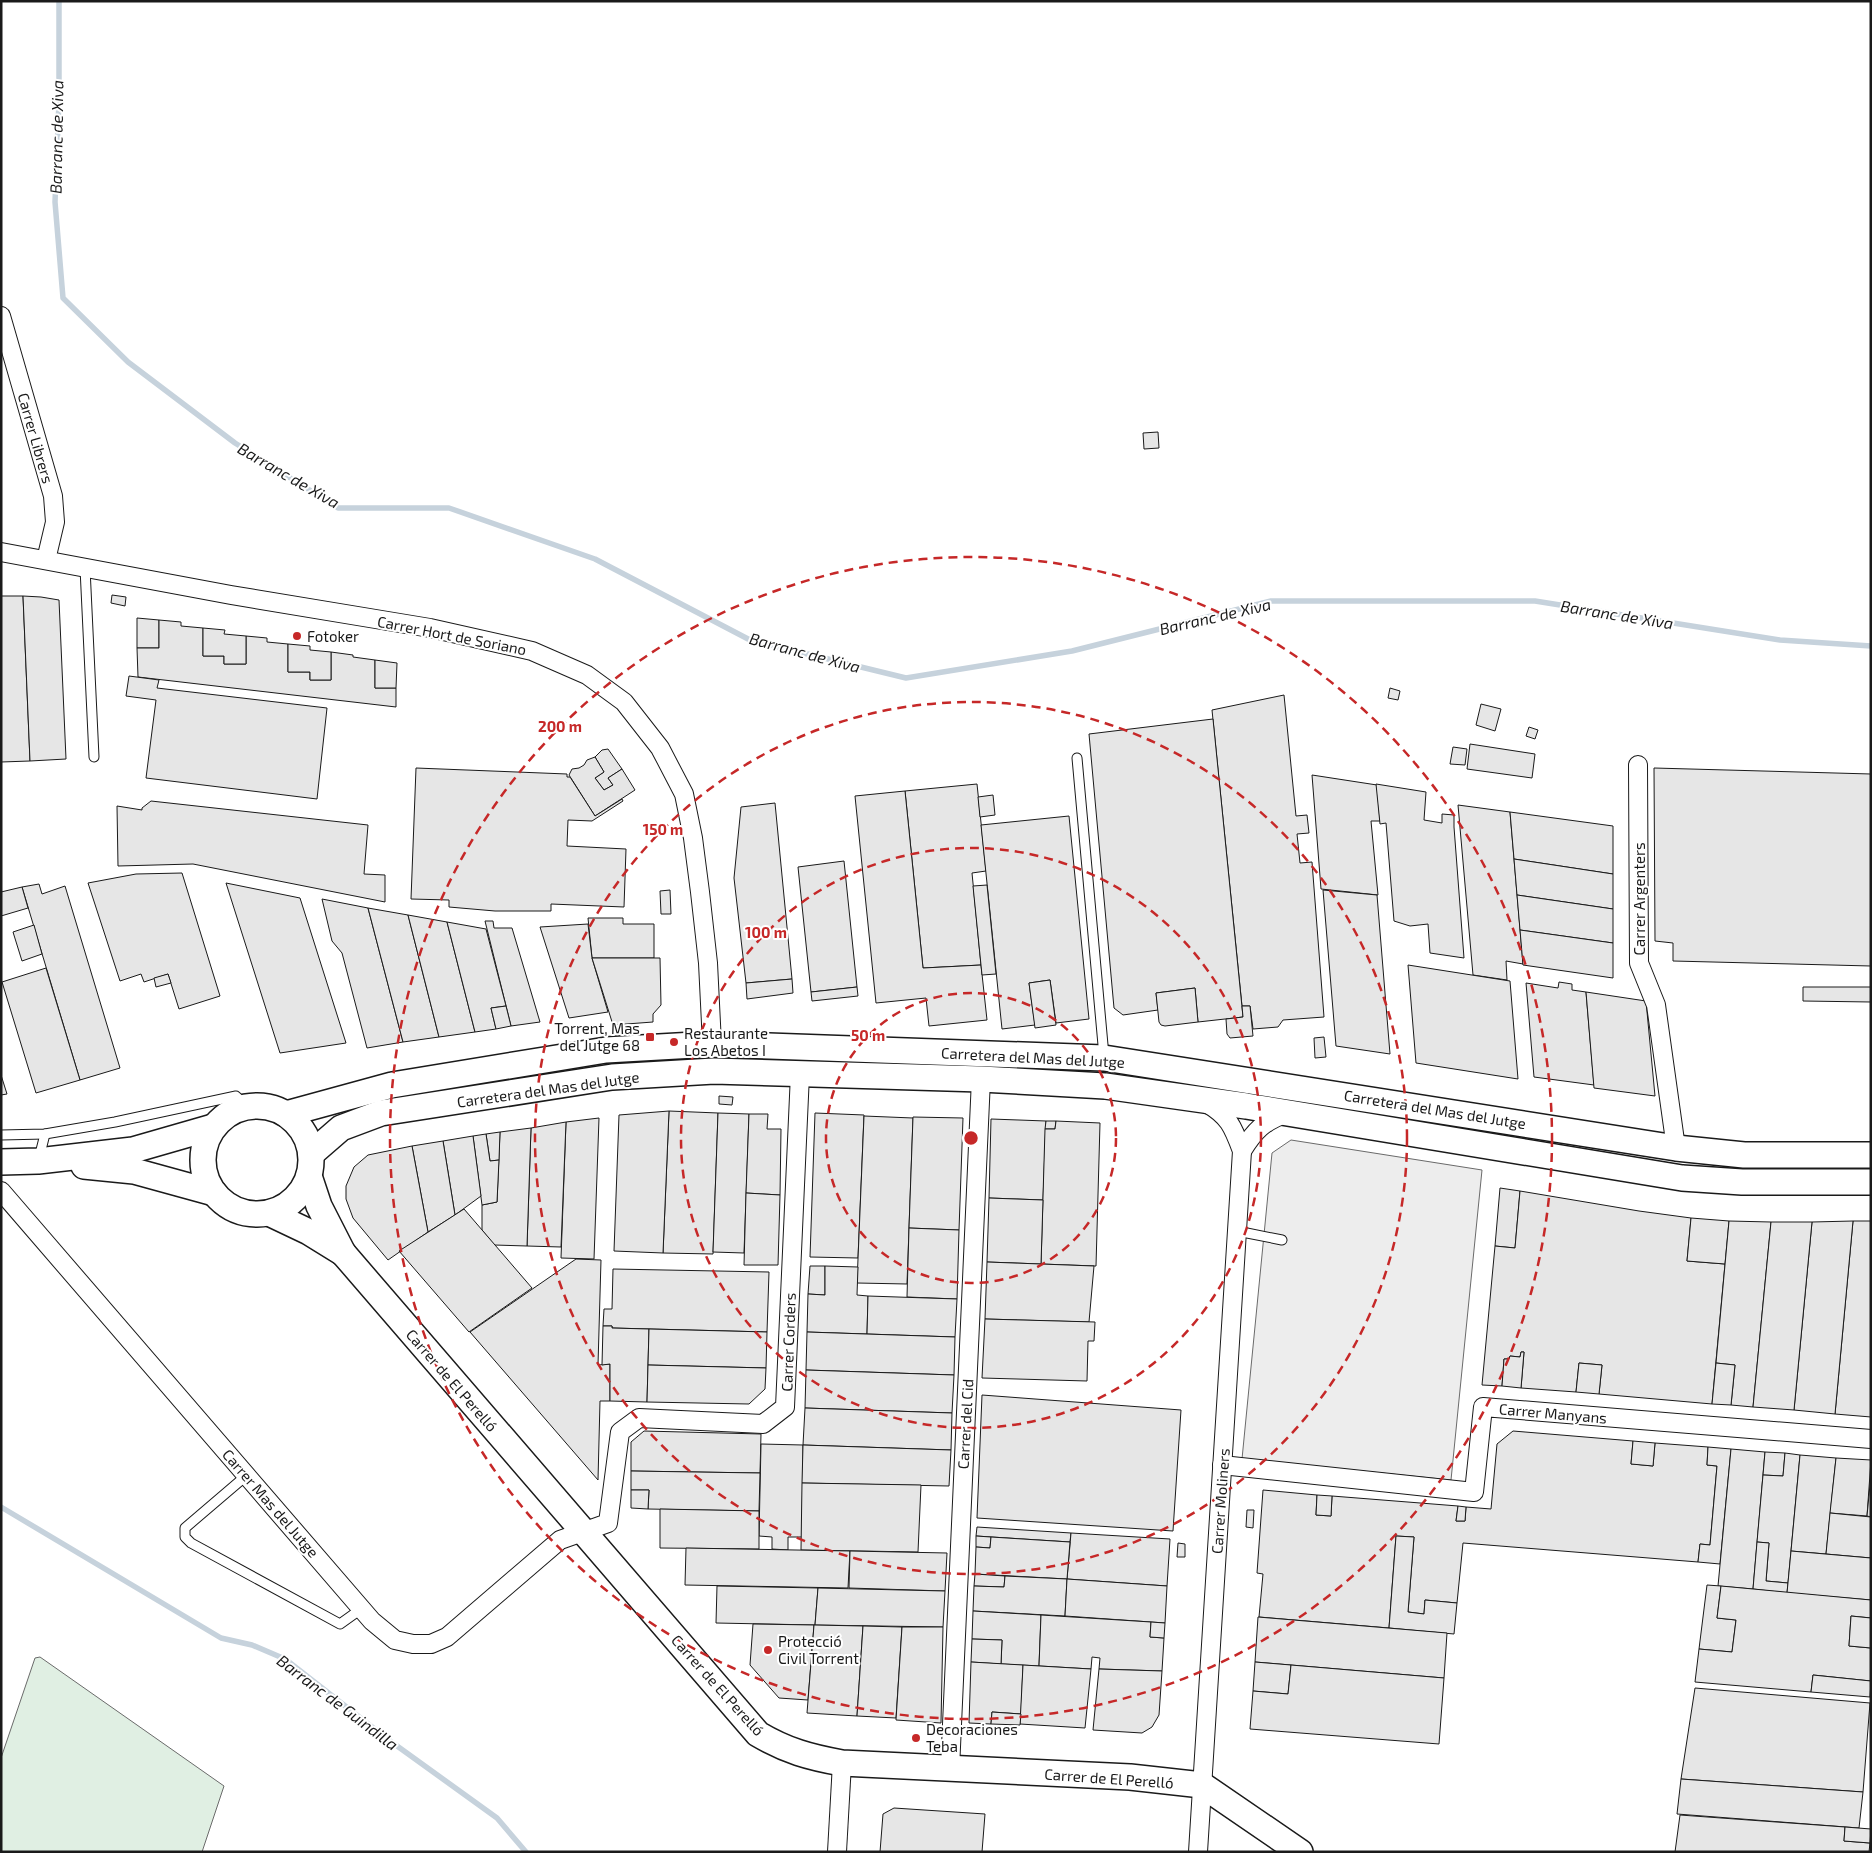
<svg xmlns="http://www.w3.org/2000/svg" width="1872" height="1853" viewBox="0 0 1872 1853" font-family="'Exo 2',sans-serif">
<rect width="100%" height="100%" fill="#fff"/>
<polygon fill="#e0efe3" stroke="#6a6a6a" points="40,1657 224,1786 202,1852 1,1852 1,1758 35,1658"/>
<polygon fill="#ededed" stroke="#6a6a6a" points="1291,1140 1482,1170 1451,1480 1242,1459 1272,1153"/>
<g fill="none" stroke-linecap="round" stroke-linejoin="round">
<g stroke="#c6d2dc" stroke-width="5.5">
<polyline points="59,1 59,101 55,202 63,298 128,362 235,443 338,508 449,508 595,559 750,640 906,678 1072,651 1271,601 1535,601 1780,640 1871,646"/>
<polyline points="1,1507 221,1638 252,1645 285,1659 386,1738 497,1818 526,1852"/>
</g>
</g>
<g fill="#e6e6e6" stroke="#1a1a1a">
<polygon points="1158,432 1159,448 1144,449 1143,433"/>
<polygon points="112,595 126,597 125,606 111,603"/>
<polygon points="1,596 23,596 30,761 1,762"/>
<polygon points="23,596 41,597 59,600 66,759 30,761"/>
<polygon points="137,618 159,620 159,648 137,648"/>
<polygon points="159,620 181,622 181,626 203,628 203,656 224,656 224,664 246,664 246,636 267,638 267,642 288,644 288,672 310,672 310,680 331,680 331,652 353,655 353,657 375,660 375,688 396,688 396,707 138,677 137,648 159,648"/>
<polygon points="203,628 225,630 224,634 246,636 246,664 224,664 224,656 203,656"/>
<polygon points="288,644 310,646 310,650 331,652 331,680 310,680 310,672 288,672"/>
<polygon points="375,660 397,663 396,688 375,688"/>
<polygon points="129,676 159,680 157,688 327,708 317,799 146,778 156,700 126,696"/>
<polygon points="1390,688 1400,691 1398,700 1388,698"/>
<polygon points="1284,695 1296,816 1307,815 1309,833 1297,834 1300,863 1312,862 1324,1017 1283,1020 1278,1027 1253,1029 1250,1006 1242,1006 1212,710"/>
<polygon points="1481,704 1501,709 1495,731 1476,725"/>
<polygon points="1213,719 1243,1017 1198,1022 1195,988 1156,993 1158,1010 1123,1015 1114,1008 1089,734"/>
<polygon points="1529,727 1538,730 1535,739 1526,736"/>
<polygon points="1470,744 1535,754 1532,778 1467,769"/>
<polygon points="1453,747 1467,749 1465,765 1450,764"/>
<polygon points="608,749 622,769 608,778 613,785 604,790 595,778 604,772 595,757 602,750"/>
<polygon points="595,757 604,772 595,778 604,790 613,785 608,778 622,769 635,790 595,816 569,775 572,769 579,768 584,765 587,760"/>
<polygon points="416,768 567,774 567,777 570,777 595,816 622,799 623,801 592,821 568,820 567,846 626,849 624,907 551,904 551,911 495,911 449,907 449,900 411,899"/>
<polygon points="1654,768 1871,774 1871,966 1673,961 1673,943 1655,941"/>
<polygon points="1312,775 1377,785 1380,821 1371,821 1378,895 1321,889"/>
<polygon points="977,784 986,871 972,873 981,965 923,968 905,791"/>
<polygon points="1376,784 1426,792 1424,820 1442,823 1442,814 1454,815 1454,827 1464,958 1430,953 1428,924 1410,926 1394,921 1386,823 1380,824"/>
<polygon points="905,791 923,968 981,965 987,1020 929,1026 926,998 876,1003 855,796"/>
<polygon points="993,795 995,815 980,817 978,797"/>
<polygon points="151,801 368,825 364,874 385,875 385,902 193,864 118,866 117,806 142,810 142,808"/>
<polygon points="775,803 792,979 746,983 734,878 741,807"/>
<polygon points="1458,805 1510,812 1523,964 1506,961 1507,980 1473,975"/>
<polygon points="1510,812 1613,826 1613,874 1514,859"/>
<polygon points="1069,816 1089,1019 1056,1023 1050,980 1029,983 1035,1025 1002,1029 981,825"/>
<polygon points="1514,859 1613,874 1613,909 1517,895"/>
<polygon points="844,861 857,987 811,992 798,867"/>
<polygon points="182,873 220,996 179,1009 168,974 144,982 141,974 120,981 88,883 136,874"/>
<polygon points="226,883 300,898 346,1043 280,1053"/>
<polygon points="39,884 42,894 65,886 120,1068 80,1080 22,887"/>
<polygon points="987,885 996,974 982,975 973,886"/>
<polygon points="22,887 28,908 1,916 1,892"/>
<polygon points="670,890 671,914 661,914 660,891"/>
<polygon points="1323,890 1377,895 1390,1054 1336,1046"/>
<polygon points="1517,895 1613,909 1613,943 1520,930"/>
<polygon points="322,899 368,908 403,1042 367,1048 342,953 332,941"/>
<polygon points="368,908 408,915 439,1037 403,1042"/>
<polygon points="408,915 447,922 475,1032 439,1037"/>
<polygon points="588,918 623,918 623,924 654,924 654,958 592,958"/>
<polygon points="485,921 493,921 494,928 512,928 540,1022 511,1026"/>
<polygon points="447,922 486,929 506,1006 491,1008 496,1029 475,1032"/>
<polygon points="588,924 592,958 608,1012 569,1018 540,927"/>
<polygon points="34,925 42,954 22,961 13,932"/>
<polygon points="1520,930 1613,943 1613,978 1523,965"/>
<polygon points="592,958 660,958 661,1005 653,1014 653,1022 613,1025"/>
<polygon points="1408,965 1510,981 1518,1079 1416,1063"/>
<polygon points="46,968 80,1080 36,1093 2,982"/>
<polygon points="168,974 171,983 156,987 154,978"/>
<polygon points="792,979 793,993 747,999 746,983"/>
<polygon points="1050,980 1056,1025 1035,1028 1029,983"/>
<polygon points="1559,982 1572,984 1572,990 1586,992 1594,1085 1534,1077 1526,983 1558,988"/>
<polygon points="857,987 858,996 812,1001 811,992"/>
<polygon points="1803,987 1871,987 1871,1002 1803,1001"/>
<polygon points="1195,988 1198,1022 1165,1026 1161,1025 1159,1022 1156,993"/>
<polygon points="1586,992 1646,1001 1655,1096 1594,1088"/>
<polygon points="506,1006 511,1026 496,1029 491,1008"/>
<polygon points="1242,1006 1250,1006 1253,1036 1230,1038 1227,1034 1226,1019 1243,1017"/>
<polygon points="1324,1037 1326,1057 1315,1058 1314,1038"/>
<polygon points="1,1075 7,1094 1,1095"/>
<polygon points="719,1096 733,1097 732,1105 719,1104"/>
<polygon points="669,1111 718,1113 713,1254 663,1253"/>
<polygon points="669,1111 663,1253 614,1251 619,1115"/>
<polygon points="718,1113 749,1114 744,1253 713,1252"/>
<polygon points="815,1113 864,1115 858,1258 810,1257"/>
<polygon points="749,1114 768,1114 767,1129 781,1129 780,1195 746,1193"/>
<polygon points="864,1116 913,1118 907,1284 857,1283"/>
<polygon points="913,1117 963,1118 959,1230 909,1228"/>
<polygon points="599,1118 594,1259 561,1258 566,1122"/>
<polygon points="991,1119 1046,1121 1043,1200 989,1198"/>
<polygon points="1046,1121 1056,1121 1055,1129 1045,1129"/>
<polygon points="1056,1121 1100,1123 1096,1266 1041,1264 1045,1129 1055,1129"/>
<polygon points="566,1122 561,1247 527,1246 531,1128"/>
<polygon points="531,1128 527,1246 494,1245 482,1230 482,1205 497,1202 500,1132"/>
<polygon points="500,1132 499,1160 490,1161 486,1134"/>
<polygon points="486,1134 490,1161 499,1160 497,1202 482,1205 473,1136"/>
<polygon points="473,1136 481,1196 455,1215 443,1141"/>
<polygon points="443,1141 455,1215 428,1232 412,1146"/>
<polygon points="412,1146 428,1232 388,1260 353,1218 346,1199 346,1186 354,1167 368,1155"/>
<polygon points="1500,1188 1520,1191 1515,1248 1495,1246"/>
<polygon points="1520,1191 1639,1211 1691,1218 1687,1261 1725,1264 1712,1404 1599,1394 1602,1365 1579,1363 1576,1392 1521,1388 1524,1352 1521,1352 1520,1357 1510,1356 1509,1359 1504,1359 1502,1386 1482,1385 1495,1246 1515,1248"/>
<polygon points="746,1193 780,1195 778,1265 744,1265"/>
<polygon points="989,1198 1043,1200 1041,1264 987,1262"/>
<polygon points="464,1209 532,1288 469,1332 399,1251"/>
<polygon points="1691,1218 1729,1221 1725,1264 1687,1261"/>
<polygon points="1729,1221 1771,1222 1753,1407 1731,1405 1735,1365 1716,1363"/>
<polygon points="1853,1221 1871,1221 1871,1417 1835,1414"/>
<polygon points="1853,1221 1835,1414 1794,1410 1812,1222"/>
<polygon points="1771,1222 1812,1222 1794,1410 1753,1407"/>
<polygon points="909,1228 959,1230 957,1299 907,1297"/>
<polygon points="576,1259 601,1260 598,1365 610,1364 610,1401 600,1401 598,1480 470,1332"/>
<polygon points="987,1262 1094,1266 1089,1322 985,1319"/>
<polygon points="810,1266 825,1266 825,1295 808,1294"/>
<polygon points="825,1266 858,1267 857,1295 868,1296 867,1334 807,1332 808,1294 825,1295"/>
<polygon points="613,1269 769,1272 767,1332 612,1328 612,1326 603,1326 604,1309 612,1309"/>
<polygon points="868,1296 957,1299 955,1337 867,1334"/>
<polygon points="985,1319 1095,1322 1094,1341 1088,1341 1087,1381 982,1378"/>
<polygon points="603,1326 612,1326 612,1328 649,1329 647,1402 610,1401 610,1364 602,1365"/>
<polygon points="649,1329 767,1332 766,1368 648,1365"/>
<polygon points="807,1332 955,1337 954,1375 806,1370"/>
<polygon points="1521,1352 1524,1352 1521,1388 1502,1386 1504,1359 1509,1359 1510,1356 1520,1357"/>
<polygon points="1579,1363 1602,1365 1599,1394 1576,1392"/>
<polygon points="1716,1363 1735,1365 1731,1405 1712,1404"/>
<polygon points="648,1365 766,1368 765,1389 749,1404 647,1402"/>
<polygon points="806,1370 954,1375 952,1413 805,1408"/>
<polygon points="982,1395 1181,1410 1173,1531 977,1518"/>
<polygon points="805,1408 952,1413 951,1450 803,1445"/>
<polygon points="644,1431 761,1434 760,1473 631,1471 631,1442"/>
<polygon points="1513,1431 1633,1441 1631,1464 1633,1464 1653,1466 1655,1443 1708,1447 1707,1465 1717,1466 1710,1545 1700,1544 1698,1562 1463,1543 1457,1603 1425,1600 1424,1614 1408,1612 1414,1537 1396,1536 1389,1628 1259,1617 1263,1574 1257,1573 1263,1490 1317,1495 1316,1515 1331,1516 1332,1496 1458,1506 1456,1521 1465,1521 1466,1507 1491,1509 1497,1444"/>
<polygon points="1633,1441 1655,1443 1653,1466 1631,1464"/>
<polygon points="761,1444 803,1445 802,1537 788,1537 788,1550 772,1549 772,1537 759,1536"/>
<polygon points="803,1445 951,1450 949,1486 802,1483"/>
<polygon points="1708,1447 1731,1449 1720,1564 1698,1562 1700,1544 1710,1545 1717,1466 1707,1465"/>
<polygon points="1731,1449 1765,1452 1753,1589 1718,1586"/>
<polygon points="1765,1452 1785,1453 1783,1476 1763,1475"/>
<polygon points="1785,1453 1800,1455 1788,1583 1766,1581 1769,1543 1757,1542 1763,1475 1783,1476"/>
<polygon points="1800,1455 1836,1458 1826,1554 1791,1551"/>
<polygon points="1836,1458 1871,1460 1867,1516 1830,1513"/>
<polygon points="631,1471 760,1473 759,1511 648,1509 649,1490 631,1490"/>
<polygon points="1871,1474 1871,1517 1867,1516"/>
<polygon points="802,1483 921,1485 918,1552 801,1550"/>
<polygon points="631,1490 649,1490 648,1509 631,1508"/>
<polygon points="1317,1495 1332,1496 1331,1516 1316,1515"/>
<polygon points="1458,1506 1466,1507 1465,1521 1456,1521"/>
<polygon points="660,1509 759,1511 759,1549 660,1548"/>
<polygon points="1247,1510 1254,1510 1253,1528 1246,1527"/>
<polygon points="1830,1513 1871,1517 1871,1558 1826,1554"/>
<polygon points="977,1527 1071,1533 1070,1542 976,1536"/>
<polygon points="1071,1533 1170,1539 1167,1586 1067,1579"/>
<polygon points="976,1536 991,1537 990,1548 976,1547"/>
<polygon points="1396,1536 1414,1537 1408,1612 1424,1614 1425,1600 1457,1603 1454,1634 1389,1628"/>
<polygon points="991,1537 1070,1542 1067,1579 975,1574 976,1547 990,1548"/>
<polygon points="1757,1542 1769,1543 1766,1581 1788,1583 1787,1593 1753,1589"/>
<polygon points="1178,1543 1185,1544 1185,1557 1177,1557"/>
<polygon points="686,1548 850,1551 848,1588 685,1585"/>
<polygon points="850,1551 947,1553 945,1591 849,1588"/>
<polygon points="1791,1551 1871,1558 1871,1600 1787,1593"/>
<polygon points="975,1574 1005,1576 1004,1587 974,1586"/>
<polygon points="1005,1576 1067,1579 1065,1616 973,1611 974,1586 1004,1587"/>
<polygon points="1067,1579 1167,1586 1165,1623 1065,1616"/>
<polygon points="1707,1585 1721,1586 1717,1618 1736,1620 1732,1652 1699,1649"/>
<polygon points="717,1586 818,1588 815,1625 716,1623"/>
<polygon points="1721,1586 1871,1600 1871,1618 1851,1616 1849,1646 1871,1648 1871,1681 1813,1675 1811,1692 1695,1682 1699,1649 1732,1652 1736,1620 1717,1618"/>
<polygon points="818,1588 945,1591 943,1627 815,1625"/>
<polygon points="973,1611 1041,1615 1039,1666 1001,1664 1002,1640 972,1639"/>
<polygon points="1041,1615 1151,1622 1150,1637 1164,1638 1162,1671 1099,1669 1100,1658 1092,1657 1091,1669 1039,1666"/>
<polygon points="1851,1616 1871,1618 1871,1648 1849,1646"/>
<polygon points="1258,1617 1447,1633 1444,1678 1255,1662"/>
<polygon points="1151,1622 1165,1623 1164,1638 1150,1637"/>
<polygon points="753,1624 814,1625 808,1700 779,1698 750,1665"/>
<polygon points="814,1625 863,1626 857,1716 807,1713"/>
<polygon points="863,1626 902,1627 896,1718 857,1716"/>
<polygon points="902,1627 943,1627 941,1723 896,1720"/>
<polygon points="972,1639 1002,1640 1001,1664 971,1662"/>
<polygon points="971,1662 1023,1665 1021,1714 992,1712 991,1724 969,1723"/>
<polygon points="1255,1662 1291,1665 1288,1694 1253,1691"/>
<polygon points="1023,1665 1091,1669 1085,1728 1020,1724"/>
<polygon points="1291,1665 1444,1678 1439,1744 1250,1729 1253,1691 1288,1694"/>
<polygon points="1099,1669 1162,1671 1159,1715 1152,1727 1142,1733 1093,1730"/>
<polygon points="1813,1675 1871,1681 1870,1697 1811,1692"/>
<polygon points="1695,1688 1870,1703 1863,1792 1681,1779"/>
<polygon points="992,1712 1021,1714 1020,1725 991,1724"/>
<polygon points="1681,1779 1863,1792 1859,1828 1677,1814"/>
<polygon points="894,1808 985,1814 982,1852 880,1852 883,1814"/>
<polygon points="1680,1815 1845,1827 1844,1841 1870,1843 1869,1852 1675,1852"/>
<polygon points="1845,1827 1871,1829 1870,1843 1844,1841"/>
</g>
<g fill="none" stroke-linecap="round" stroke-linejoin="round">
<g stroke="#1a1a1a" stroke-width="11">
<g id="lane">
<polyline points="85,568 94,757"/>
<polyline points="1077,758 1104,1056"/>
<polyline points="1,1135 45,1134 115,1122 236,1096 247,1106"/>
<polyline points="39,1158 45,1134"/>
<polyline points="1237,1231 1282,1240"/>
<polyline points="247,1475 185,1528 185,1537 191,1543 340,1624 361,1609"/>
</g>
</g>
<g stroke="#1a1a1a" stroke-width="20">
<g id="street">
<polyline points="1,316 53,496 55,522 46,560"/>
<polyline points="1,552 231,595 430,628 532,651 587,675 624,702 660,748 684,794 693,838 700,892 708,963 712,1044"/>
<polyline points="1638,765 1639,963 1656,1005 1676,1148"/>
<path d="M1242 1151C1255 1130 1263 1122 1287 1113"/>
<polyline points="1,1191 372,1621 395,1640 413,1644 431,1644 447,1637 560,1540 608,1523 620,1432 639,1418 763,1424 785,1407 800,1074"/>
<polyline points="1222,1465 1474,1492 1483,1407 1871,1439"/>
<polyline points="950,1769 981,1079"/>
<polyline points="837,1852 842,1763"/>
<path d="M1198 1852 1242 1151C1233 1127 1229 1116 1206 1103"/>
</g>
</g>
<g stroke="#1a1a1a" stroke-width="28">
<g id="secondary">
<circle cx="257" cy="1160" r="54"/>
<polyline points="286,1114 392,1085 606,1050 712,1044 1104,1058 1676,1148 1744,1155 1871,1155"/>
<polyline points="311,1154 341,1128 381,1113 612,1077 714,1071 981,1079 1105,1086 1246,1106 1682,1178 1742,1182 1871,1182"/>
<polyline points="1,1162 38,1161 133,1150 213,1127"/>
<polyline points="84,1166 134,1171 214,1193"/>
<path d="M309 1176 319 1206 343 1253 758 1734C787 1751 809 1757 842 1763L1130 1777 1202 1785 1300 1852"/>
<polyline points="269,1213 309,1232 343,1253"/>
</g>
</g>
<use href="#lane" stroke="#fff" stroke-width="9"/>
<use href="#street" stroke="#fff" stroke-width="18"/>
<use href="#secondary" stroke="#fff" stroke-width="25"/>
</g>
<g fill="none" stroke="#c62828" stroke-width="2.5" stroke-dasharray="9 6">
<circle cx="971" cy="1138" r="145"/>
<circle cx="971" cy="1138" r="290"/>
<circle cx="971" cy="1138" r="436"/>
<circle cx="971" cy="1138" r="581"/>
</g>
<g fill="#c62828" stroke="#fff" stroke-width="2">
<circle cx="297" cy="636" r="5"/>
<rect x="645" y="1032" width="10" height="10" rx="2.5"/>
<circle cx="674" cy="1042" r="5"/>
<circle cx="768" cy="1650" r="5"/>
<circle cx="916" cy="1738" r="5"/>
</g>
<g text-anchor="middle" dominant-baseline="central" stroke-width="4" stroke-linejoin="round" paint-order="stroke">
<g font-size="15" fill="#1a1a1a" stroke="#fff">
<text transform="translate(36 438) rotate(74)">Carrer Librers</text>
<text transform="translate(452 635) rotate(11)">Carrer Hort de Soriano</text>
<text transform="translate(1639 899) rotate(-90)">Carrer Argenters</text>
<text transform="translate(1033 1057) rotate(3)">Carretera del Mas del Jutge</text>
<text transform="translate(548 1089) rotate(-8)">Carretera del Mas del Jutge</text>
<text transform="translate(1435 1109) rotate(9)">Carretera del Mas del Jutge</text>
<text transform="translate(788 1342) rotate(-88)">Carrer Corders</text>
<text transform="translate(452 1380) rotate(49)">Carrer de El Perelló</text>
<text transform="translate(1553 1413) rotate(5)">Carrer Manyans</text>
<text transform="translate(965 1424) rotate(-87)">Carrer del Cid</text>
<text transform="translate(1220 1501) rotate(-86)">Carrer Moliners</text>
<text transform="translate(271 1503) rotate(49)">Carrer Mas del Jutge</text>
<text transform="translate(718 1685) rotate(48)">Carrer de El Perelló</text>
<text transform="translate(1109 1778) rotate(4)">Carrer de El Perelló</text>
</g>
<g font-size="15" fill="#1a1a1a" stroke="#fff" text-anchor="start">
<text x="307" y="636">Fotoker</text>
<text x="640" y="1028" text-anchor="end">Torrent, Mas<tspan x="640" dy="17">del Jutge 68</tspan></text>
<text x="684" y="1033">Restaurante<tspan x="684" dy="17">Los Abetos I</tspan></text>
<text x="778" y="1641">Protecció<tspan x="778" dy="17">Civil Torrent</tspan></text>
<text x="926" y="1729">Decoraciones<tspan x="926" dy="17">Teba</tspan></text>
</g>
<g font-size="16" font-style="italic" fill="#1a1a1a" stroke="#fff">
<text transform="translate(56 137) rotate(-89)">Barranc de Xiva</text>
<text transform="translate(289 475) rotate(30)">Barranc de Xiva</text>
<text transform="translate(1617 614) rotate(9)">Barranc de Xiva</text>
<text transform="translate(1215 616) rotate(-13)">Barranc de Xiva</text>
<text transform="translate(805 652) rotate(15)">Barranc de Xiva</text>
<text transform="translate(338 1702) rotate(37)">Barranc de Guindilla</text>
</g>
</g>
<circle cx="971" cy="1138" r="8" fill="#c62828" stroke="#fff" stroke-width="2.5"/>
<g font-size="15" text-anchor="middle" font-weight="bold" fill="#c62828" stroke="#fff" stroke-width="4" stroke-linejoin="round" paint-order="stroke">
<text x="560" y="732">200 m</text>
<text x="663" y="835">150 m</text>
<text x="766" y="938">100 m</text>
<text x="868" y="1041">50 m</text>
</g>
<rect width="1872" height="1853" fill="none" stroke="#1a1a1a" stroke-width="5"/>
</svg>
